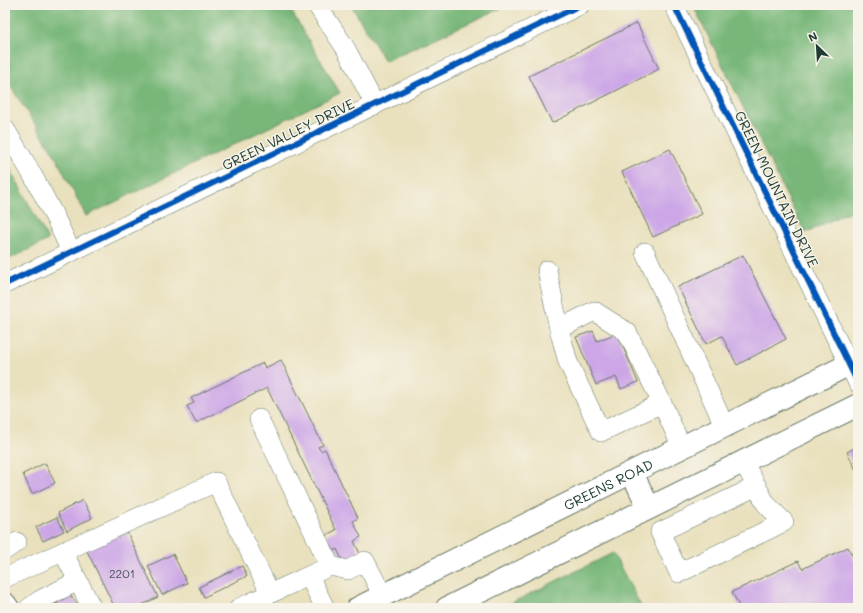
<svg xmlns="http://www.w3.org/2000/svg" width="863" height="613" viewBox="0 0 863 613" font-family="Mali,sans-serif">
<rect width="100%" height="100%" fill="#f7f3e8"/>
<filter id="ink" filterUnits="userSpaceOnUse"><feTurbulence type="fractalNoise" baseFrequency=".025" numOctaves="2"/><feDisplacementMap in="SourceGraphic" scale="8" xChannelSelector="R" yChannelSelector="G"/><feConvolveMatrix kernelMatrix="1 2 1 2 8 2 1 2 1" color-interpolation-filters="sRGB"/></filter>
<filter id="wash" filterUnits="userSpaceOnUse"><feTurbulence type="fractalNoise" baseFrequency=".012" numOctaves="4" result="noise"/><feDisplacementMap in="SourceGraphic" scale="16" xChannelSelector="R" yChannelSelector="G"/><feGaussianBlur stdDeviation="0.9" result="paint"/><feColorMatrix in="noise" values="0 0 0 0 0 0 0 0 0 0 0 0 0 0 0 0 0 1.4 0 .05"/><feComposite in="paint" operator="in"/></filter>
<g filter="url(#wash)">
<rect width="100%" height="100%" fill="#e9e1be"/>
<g fill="#78b779" stroke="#4c7a56">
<polygon points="5,5 287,5 293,14 340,93 86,216 53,152 5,78"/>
<polygon points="351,5 508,5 385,61"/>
<polygon points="693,5 858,5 858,207 805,233"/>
<polygon points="5,159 48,240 5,261"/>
<polygon points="613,553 642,608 501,608"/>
</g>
<g id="blocks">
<g fill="#cca6e7">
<polygon points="637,23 659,69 552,123 529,76"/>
<polygon points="670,149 702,214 653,237 622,172"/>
<polygon points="743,255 786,339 737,365 722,336 706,344 678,287"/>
<polygon points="593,331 597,341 617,333 638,382 621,389 616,377 596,385 576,337"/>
<polygon points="281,360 323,445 318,447 321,451 325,449 358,518 353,521 361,537 354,541 361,556 344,564 337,549 334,551 326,535 336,530 267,388 196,423 187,406 194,403 191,398 263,363 265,368"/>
<polygon points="858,446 858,474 847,452"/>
<polygon points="45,463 55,483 32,494 23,474"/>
<polygon points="83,500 92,518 67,531 58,513"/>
<polygon points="57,517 64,531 43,541 36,527"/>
<polygon points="126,530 158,597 136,608 115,608 86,549"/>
<polygon points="848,547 858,567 858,608 740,608 732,592 798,561 802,569"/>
<polygon points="173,554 187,583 162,595 148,566"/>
<polygon points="242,566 247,576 204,597 199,587"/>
<polygon points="70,595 80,608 55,608 53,606"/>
</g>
</g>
</g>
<g filter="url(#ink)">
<use href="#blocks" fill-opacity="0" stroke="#667664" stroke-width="1"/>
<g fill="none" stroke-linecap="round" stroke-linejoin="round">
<g stroke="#667664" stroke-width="20">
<g id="minor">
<polyline points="317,5 346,49 375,105"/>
<polyline points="674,5 858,383"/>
<path d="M5 129C30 169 52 208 71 252"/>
<polyline points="645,252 725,427"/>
<polyline points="547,270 559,329"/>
<polyline points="5,284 580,5"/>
<polyline points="662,403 627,332 594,311 559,329 568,362 601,432 662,403 682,448"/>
<polyline points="259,419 330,566"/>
<polyline points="743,461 766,504 784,522 679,573 660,532 757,486"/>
<polyline points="5,550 17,542"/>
<polyline points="63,552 92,608"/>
<polyline points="309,576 325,608"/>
<polyline points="5,578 216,482 270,593"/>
<polyline points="29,608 40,600 78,581"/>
<polyline points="239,608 330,566 348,570 365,561 383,596"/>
</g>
</g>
<g stroke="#667664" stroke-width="24">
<g id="major">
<polyline points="632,473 649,508"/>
<polyline points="5,604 8,608"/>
<path id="s1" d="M358 608 858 360"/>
<polyline points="447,608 858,405"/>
</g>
</g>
<use href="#minor" stroke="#fff" stroke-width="19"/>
<use href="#major" stroke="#fff" stroke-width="22"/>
<g stroke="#f7f3e8" stroke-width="8">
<g id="cycleway">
<polyline points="674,5 858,383"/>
<polyline points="5,284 580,5"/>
</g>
</g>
<use href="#cycleway" stroke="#0057b8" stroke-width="6"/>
</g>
</g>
<g text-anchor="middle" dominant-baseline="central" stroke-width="3" stroke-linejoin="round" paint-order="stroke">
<g font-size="12" fill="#4a5761">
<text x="122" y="573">2201</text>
</g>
<g font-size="14" fill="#1f3d34" stroke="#f7f3e8">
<text transform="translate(288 134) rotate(-26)">GREEN VALLEY DRIVE</text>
<text transform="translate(777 189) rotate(64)">GREEN MOUNTAIN DRIVE</text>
<text stroke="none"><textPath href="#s1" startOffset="279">GREENS ROAD</textPath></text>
</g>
</g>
<rect width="863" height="613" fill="none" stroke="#f7f3e8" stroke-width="20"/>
<g transform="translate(817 46) rotate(335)" stroke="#f7f3e8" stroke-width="3" paint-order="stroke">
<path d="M0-3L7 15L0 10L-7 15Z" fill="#1f3d34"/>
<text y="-6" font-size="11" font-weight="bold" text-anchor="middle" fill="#1f3d34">N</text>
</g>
</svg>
